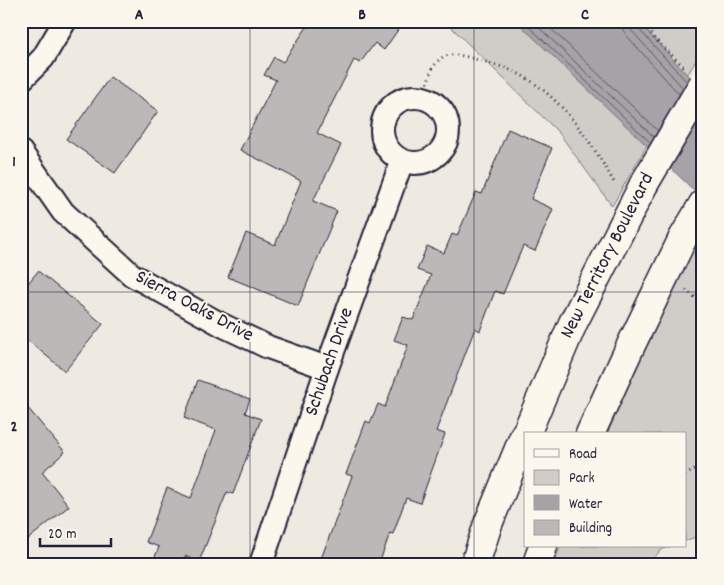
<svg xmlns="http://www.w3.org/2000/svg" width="724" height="585" viewBox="0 0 724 585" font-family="Dekko,sans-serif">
<rect width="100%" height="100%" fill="#eeeae2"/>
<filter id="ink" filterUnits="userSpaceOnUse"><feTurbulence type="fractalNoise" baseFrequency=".02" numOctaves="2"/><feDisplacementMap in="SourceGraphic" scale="10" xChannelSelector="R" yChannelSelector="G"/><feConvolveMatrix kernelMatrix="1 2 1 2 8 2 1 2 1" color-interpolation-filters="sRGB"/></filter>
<g filter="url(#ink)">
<g fill="#d0cdc9" stroke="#797882">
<polygon points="445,21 703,21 703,48 612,206 559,133"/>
<polygon points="703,227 703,534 685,541 685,434 607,434 681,268"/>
<polygon points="561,546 671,546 661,550 648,564 553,564"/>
</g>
<polygon fill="#a6a3a7" stroke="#716f7c" points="516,21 638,21 692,80 703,90 703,199"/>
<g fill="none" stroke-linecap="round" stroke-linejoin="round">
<g stroke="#575666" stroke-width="1">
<polyline points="523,21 651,143"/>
<polyline points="532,21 654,137"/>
<polyline points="543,21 658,131"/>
<polyline points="621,21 622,28 626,35 679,94"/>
<polyline points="629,21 631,30 683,88"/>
<polyline points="635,21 636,26 687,82"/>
</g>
</g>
<g fill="#bcb8b8" stroke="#22223b">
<polygon points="311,21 404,21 384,50 375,43 360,63 354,60 317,133 341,145 313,201 337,211 298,306 228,277 246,233 275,245 301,181 240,150 276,80 264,75 274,57 283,62"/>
<polygon points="110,77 158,111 115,173 66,139"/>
<polygon points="508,129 552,148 531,199 553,209 535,251 523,246 503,294 495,291 480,331 475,328 436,431 445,434 420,503 406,498 393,534 390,533 379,564 319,564 352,476 346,474 366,421 370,423 378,404 385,407 408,345 394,340 403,317 413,320 431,275 417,270 427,246 444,253 452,234 457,236 476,192 482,194"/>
<polygon points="38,271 103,324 65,371 21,335 21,292"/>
<polygon points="198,380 250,399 245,413 261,419 233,494 227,492 199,562 185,556 182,564 152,564 159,547 146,542 167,488 191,498 216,430 184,418"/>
<polygon points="21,400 65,452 42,472 69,506 21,545"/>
</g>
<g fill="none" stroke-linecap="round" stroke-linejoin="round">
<g stroke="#22223b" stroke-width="26">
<g id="street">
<polyline points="21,80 43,58 65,21"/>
<circle cx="415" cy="130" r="33"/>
<polyline points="21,152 63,212 132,275 222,325 268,347 327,368"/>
<polyline points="261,564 327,368 402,161"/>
</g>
</g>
<g stroke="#22223b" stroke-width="31">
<g id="secondary">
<polyline points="526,434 573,323 644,184"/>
<polyline points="590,434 631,345 683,238 703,204"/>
<polyline points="475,564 488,524 525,434"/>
<polyline points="537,564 543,546"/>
</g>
</g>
<g stroke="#22223b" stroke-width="3" stroke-dasharray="1 4" stroke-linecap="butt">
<polyline points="643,21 653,37 684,67"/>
<path d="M424 98C427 86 429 69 439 60 448 51 464 56 475 59 493 64 512 69 528 79 567 104 593 145 615 184"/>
<polyline points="686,290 703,304"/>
<polyline points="685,475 703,466"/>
</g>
<use href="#street" stroke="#fbf7ec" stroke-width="22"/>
<use href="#secondary" stroke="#fbf7ec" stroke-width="28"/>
<g stroke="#22223b" stroke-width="31" stroke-linecap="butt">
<polyline id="secondary-bridge" points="644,184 703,84"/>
</g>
<use href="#secondary-bridge" stroke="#fbf7ec" stroke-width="28"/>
</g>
</g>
<path fill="none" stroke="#22223b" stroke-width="1" stroke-opacity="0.55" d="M250 21V564M474 21V564M21 292H703"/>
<g text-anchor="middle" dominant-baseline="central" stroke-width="4" stroke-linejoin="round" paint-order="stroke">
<g font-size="20" fill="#22223b" stroke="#fbf7ec">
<text transform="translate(608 256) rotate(-63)">New Territory Boulevard</text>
<text transform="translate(194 307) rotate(28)">Sierra Oaks Drive</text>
<text transform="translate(330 362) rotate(-71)">Schubach Drive</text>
</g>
</g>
<rect width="724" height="585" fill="none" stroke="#fbf7ec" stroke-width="55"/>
<rect x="524" y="432" width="162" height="115" fill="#fbf7ec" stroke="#a4a2a5"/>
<rect x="534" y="449" width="25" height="8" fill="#fbf7ec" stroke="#a4a2a5"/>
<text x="569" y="458" font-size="15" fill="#22223b">Road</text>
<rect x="534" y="470" width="25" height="15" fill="#d0cdc9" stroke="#a4a2a5"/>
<text x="569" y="482" font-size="15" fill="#22223b">Park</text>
<rect x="534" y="495" width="25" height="15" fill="#a6a3a7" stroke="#a4a2a5"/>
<text x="569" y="508" font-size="15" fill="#22223b">Water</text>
<rect x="534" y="520" width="25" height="15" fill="#bcb8b8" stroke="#a4a2a5"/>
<text x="569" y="532" font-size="15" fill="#22223b">Building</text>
<path d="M40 538v8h71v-8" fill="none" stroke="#22223b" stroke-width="2.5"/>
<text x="48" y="538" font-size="15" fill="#22223b" stroke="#fbf7ec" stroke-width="4" paint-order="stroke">20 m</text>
<rect x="28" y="28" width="668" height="530" fill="none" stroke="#22223b" stroke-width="2"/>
<g font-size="16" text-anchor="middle" font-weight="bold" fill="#22223b">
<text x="139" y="19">A</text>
<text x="362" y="19">B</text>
<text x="585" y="19">C</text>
<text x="14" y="166">1</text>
<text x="14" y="431">2</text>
</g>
</svg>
